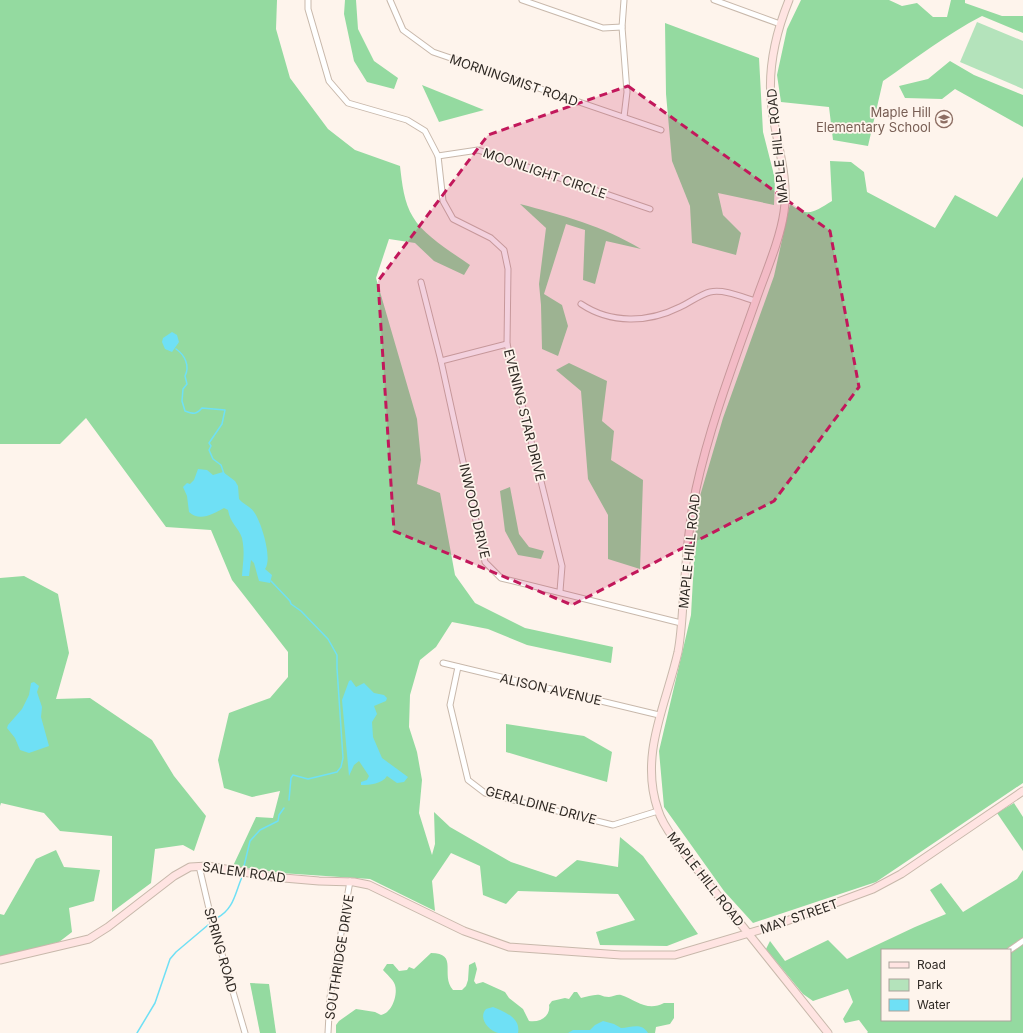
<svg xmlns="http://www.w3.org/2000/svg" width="1023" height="1033" viewBox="0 0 1023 1033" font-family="Inter,sans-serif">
<rect width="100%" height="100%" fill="#fef4ec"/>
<polygon fill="#b4e3bb" points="977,22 1023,41 1023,89 960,62"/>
<g fill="#94daa0" fill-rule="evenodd">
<path d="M0 0H277L276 29 290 78 328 129 355 150 400 166C402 183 404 203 413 217 423 235 453 253 470 265L464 275 434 261 415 243 389 239 376 278 417 419 421 460 417 484 440 493 455 575 475 603 525 628 613 647 611 663 527 645 488 629 452 622 436 647 420 660 410 695 409 727 417 752 422 780 419 813 432 855 435 844 434 812 450 827 511 862 556 877 577 860 618 867 620 837 643 856 698 934 667 946 600 945 596 932 635 920 618 894 518 891 506 904 483 895 480 866 451 853 432 881 435 911 370 879 281 873 233 866 256 817 273 818 280 791 252 797 224 788 218 760 229 713 270 698 288 677V652L232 580 211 530 166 527 86 418 60 444H0Z"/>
<polygon points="345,0 356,0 358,29 374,61 398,78 394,89 367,82 354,61 344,14"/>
<path d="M801 0H889L902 6 917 3 933 17H947L951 0H965V3L1002 16H1023V33L982 16C947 34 915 59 883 81L868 146 833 140 829 107 781 102 777 75 787 29Z"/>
<polygon points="665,23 759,58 763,132 775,179 774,205 718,193 723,215 741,233 736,255 692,243 690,206 672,161 666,94"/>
<polygon points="950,61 974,75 1023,95 1023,127 955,89 942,99 905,98 899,86 928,79"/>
<polygon points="422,85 484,110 439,122"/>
<path d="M830 161 851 162 864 172 867 192 935 228 955 195 997 217 1023 177V783L876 882 753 923 724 891 664 807 659 751 691 615 697 506 723 418 774 276 790 204C808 218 814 212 832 201Z"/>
<path d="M520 204C562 215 603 226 641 249L606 241 595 284 583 280 585 230 566 224 544 294 562 305 568 326 558 356 542 349 541 305 539 284 546 228Z"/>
<polygon points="569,363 607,381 602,421 614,431 611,460 643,480 640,569 608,559 608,515 588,479 581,391 556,370"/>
<polygon points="510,487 519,534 529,547 544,551 541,559 518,555 505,531 500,491"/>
<polygon points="24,576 58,594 69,653 56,699 90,698 152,740 174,776 206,816 194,851 183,845 155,849 151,883 112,912 112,836 60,831 44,813 1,803 0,806 0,578"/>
<polygon points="506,724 584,736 612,752 607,782 506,752"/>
<polygon points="1014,803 1023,817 1023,851 997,813"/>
<polygon points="56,850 64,867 100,870 94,901 69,908 72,932 59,942 0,957 0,914 4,915 36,859"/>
<path d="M1023 870V1033H867L868 1032 859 1020 845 1023 843 1019 853 1002 848 989 813 1001 803 994 766 949 770 941 785 961 828 940 847 959 915 927 946 914 930 890 941 883 963 912 1017 879ZM882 950H1010V1020H882Z"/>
<path d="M431 953C459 953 440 975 453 990H462L466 986 468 980 469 965 475 962 477 969 474 981 476 984 483 982 505 992 509 998 523 1009 529 1021C540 1023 551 1016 549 1005L552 1001 565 998 569 999 574 992H577L581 998C587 997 594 994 600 995 603 996 605 997 609 997 613 997 617 994 621 995 636 1000 647 1012 664 1003H674V1018L670 1024 656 1027 655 1033H336V1025L339 1021 356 1009 375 1012 381 1015C392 1013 398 995 395 985 393 979 387 975 383 970L387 964H393L399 971 407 970 409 967 414 969Z"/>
<polygon points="250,983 269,984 276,1033 260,1033"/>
</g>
<g fill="#6fe0f5">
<polygon points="172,332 177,335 179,342 172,352 165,349 162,342 163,338"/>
<path d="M198 469 207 470 213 475 223 472 235 481 238 486 239 499C243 504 250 506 254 512 261 521 273 559 265 569L272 575 270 583 259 581 254 563 251 560 249 576H242C243 561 245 553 242 538 239 528 230 523 228 510L224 508C213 514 200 522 189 512L187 496 183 487 187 483 190 484 194 480Z"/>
<path d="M351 680 356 687 364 683 374 693 384 695 387 698 386 701 374 706 377 714 372 722 373 737 382 758 408 777 404 782 397 783 387 776C382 784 370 785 361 785V782L367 780 369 776 359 761 354 765 349 776 342 700 349 681Z"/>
<polygon points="34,682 39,686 37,692 42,707 41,717 49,746 29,753 20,750 15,738 7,728 8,725 22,709 29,695 31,683"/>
<path d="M493 1007C505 1012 521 1018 518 1033 512 1033 504 1033 498 1033 488 1030 478 1018 486 1009Z"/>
<path d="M603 1021 614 1024 621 1028C631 1028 641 1022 648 1033H568L573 1030H590L595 1025Z"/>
</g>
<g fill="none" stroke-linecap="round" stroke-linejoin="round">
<g stroke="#6fe0f5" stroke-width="1.5">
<path d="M176 349C185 355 190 366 185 376L187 384 183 389 182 401 185 411C193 414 196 415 202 408L225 410 222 424 209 443 211 446 209 450 213 459 221 465 224 474"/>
<polyline points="271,581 290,601 291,604 301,611 328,639 337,655 337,668 343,758 341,767 337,772 308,779 293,775 291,778 289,800"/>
<polyline points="244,866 250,841 260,830 278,821 279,815 284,808"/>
<path d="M217 918C234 909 235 893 242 877"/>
<polyline points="137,1033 155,1003 170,959 176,952 208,925"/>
</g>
<g stroke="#c8b8ab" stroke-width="7">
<g id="street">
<polyline points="308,0 308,9 329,81 348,103 407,120 425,131 438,156 443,201 453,219 491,238 504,250 508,269 507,344 562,566 560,591"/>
<polyline points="390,0 403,30 433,52 661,130"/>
<polyline points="522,0 603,28 622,27"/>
<polyline points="714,0 780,24"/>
<polyline points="624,117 627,92 622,27 624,0"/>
<polyline points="438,156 478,150 650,209"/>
<polyline points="421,282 441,361 485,562 501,578 681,623"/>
<path d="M581 304C611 324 648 323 680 307 689 303 701 294 710 292 724 289 742 297 755 301"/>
<polyline points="441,361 507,344"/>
<polyline points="443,663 659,715"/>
<polyline points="458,667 450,705 468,780 485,793 613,825 658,811"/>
<polyline points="199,866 210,913 245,1033"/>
<polyline points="1010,950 1023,941"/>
<polyline points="328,1033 330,997 350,881"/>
</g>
</g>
<g stroke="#c8b8ab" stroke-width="9">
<g id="secondary">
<path d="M789 0C774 37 766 77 773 116 778 147 789 181 784 212 780 240 765 274 756 300 734 362 710 425 696 489 688 527 686 565 683 603 682 619 681 636 678 652 666 705 639 755 658 810 662 824 672 836 680 848L828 1033"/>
<polyline points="0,960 89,939 108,927 174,876 190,867 208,866 272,877 319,881 354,882 369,885 464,931 509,947 621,955 675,955 773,926 873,889 901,874 1023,791"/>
</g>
</g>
<use href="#street" stroke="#fff" stroke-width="5"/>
<use href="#secondary" stroke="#ffe4e2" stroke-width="7"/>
</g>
<path fill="#c2185b" fill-opacity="0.2" stroke="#c2185b" stroke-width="3" stroke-dasharray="8 5" stroke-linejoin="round" d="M628 86 830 231 859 387 774 501 572 605 394 531 378 281 488 135Z"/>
<defs>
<g id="school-ring" transform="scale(0.9)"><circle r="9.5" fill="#fef4ec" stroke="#8d6e63" stroke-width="1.5"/><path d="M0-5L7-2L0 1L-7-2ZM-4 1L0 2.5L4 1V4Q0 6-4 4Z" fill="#8d6e63"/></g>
</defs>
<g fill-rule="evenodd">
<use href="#school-ring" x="944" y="119"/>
</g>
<g text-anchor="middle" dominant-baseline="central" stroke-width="3.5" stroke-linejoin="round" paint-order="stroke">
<g font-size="13" fill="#2f2924" stroke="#fef4ec">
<text transform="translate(514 80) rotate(19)">MORNINGMIST ROAD</text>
<text transform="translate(777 146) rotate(-96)">MAPLE HILL ROAD</text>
<text transform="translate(545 173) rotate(19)">MOONLIGHT CIRCLE</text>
<text transform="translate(525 415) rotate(76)">EVENING STAR DRIVE</text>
<text transform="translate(475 511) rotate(77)">INWOOD DRIVE</text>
<text transform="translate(689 551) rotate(-84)">MAPLE HILL ROAD</text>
<text transform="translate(551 689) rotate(13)">ALISON AVENUE</text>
<text transform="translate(541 805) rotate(15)">GERALDINE DRIVE</text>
<text transform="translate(244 872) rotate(8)">SALEM ROAD</text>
<text transform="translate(706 879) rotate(52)">MAPLE HILL ROAD</text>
<text transform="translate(799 916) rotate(-19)">MAY STREET</text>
<text transform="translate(221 950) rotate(74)">SPRING ROAD</text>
<text transform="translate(339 957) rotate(-81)">SOUTHRIDGE DRIVE</text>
</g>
<g font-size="13" fill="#785e54" stroke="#fef4ec" text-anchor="end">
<text x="931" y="112">Maple Hill<tspan x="931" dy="15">Elementary School</tspan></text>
</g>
</g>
<rect x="881" y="949" width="130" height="72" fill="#fef4ec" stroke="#aba39c"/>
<rect x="889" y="962" width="20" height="6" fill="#ffe4e2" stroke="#aba39c"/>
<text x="917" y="969" font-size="12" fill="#2f2924">Road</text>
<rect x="889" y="979" width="20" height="12" fill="#b4e3bb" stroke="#aba39c"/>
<text x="917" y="989" font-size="12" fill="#2f2924">Park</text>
<rect x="889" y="999" width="20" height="12" fill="#6fe0f5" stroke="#aba39c"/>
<text x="917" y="1009" font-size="12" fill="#2f2924">Water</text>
</svg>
